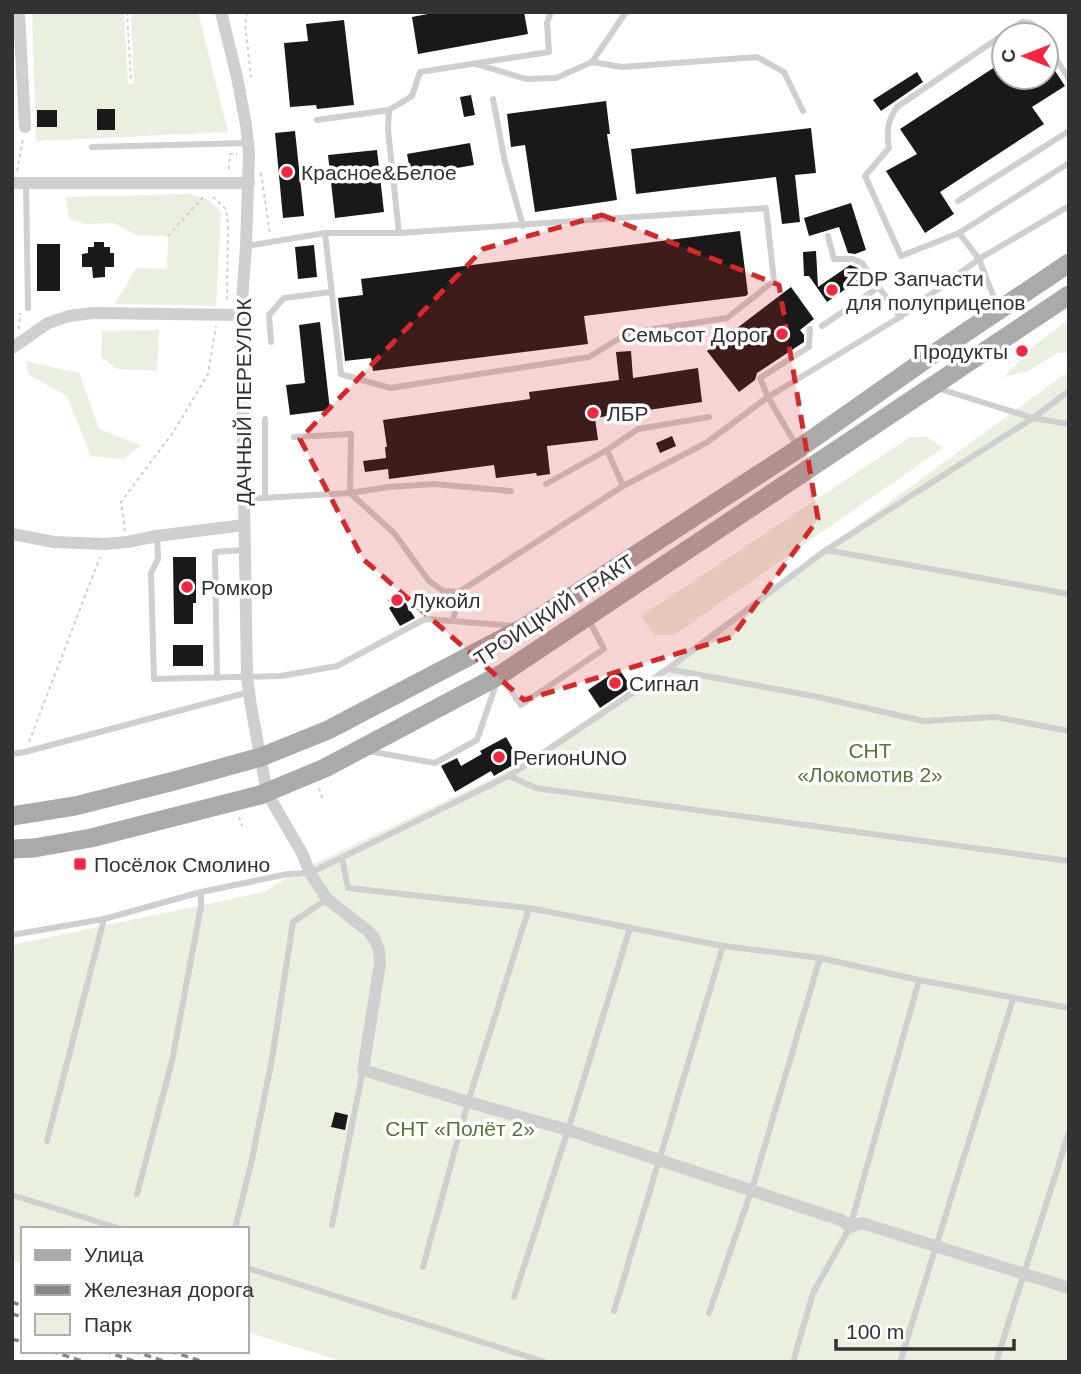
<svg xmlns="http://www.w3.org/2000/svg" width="1081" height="1374" viewBox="0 0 1081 1374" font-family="Arial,sans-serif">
<rect width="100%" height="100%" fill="#fff"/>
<g fill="#e9f0df">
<polygon points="32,12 124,12 128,84 134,84 131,12 198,12 228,132 36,141"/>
<polygon points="190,194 209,200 221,213 216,306 115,304 136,268 167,269 168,236 136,235 113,223 86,224 69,219 66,197"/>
<polygon points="1069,319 1069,353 1058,353 1026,372 1004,377 1035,345"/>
<polygon points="159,330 157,371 117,369 101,357 102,331"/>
<polygon points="26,361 69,371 79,372 99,429 141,445 124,459 91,456 67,396 28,374"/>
<polygon points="1069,371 1069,1362 345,1362 247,1332 247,1229 23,1229 23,1264 12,1261 12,945 264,892 295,873 516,767 643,682"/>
<polygon points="910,437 927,437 943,448 674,635 654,635 641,616"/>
</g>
<g fill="#191919">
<polygon points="438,12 524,12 528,34 418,54 412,17"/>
<polygon points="344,20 354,105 317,109 316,105 290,107 284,43 308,41 306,24"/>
<polygon points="1046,57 1065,86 1032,107 1044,124 940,192 954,214 925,233 886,171 917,154 900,129 1004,61 1004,77 1046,77"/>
<polygon points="917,72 923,82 881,111 873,100"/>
<polygon points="471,95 475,115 464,117 460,97"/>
<polygon points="606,101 610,134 607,134 617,200 535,212 525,145 511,147 507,114"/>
<rect x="97" y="109" width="18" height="21"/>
<rect x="37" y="110" width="20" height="17"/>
<polygon points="811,128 816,173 795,175 800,222 782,224 776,177 636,194 631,149"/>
<polygon points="295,131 304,216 283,218 275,133"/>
<polygon points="470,143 474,165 411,176 407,154"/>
<polygon points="377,150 384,212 335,218 328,155"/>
<polygon points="851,203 866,250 855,254 848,253 839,227 809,236 804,218"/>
<polygon points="740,231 748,294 746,296 584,316 588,344 373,371 371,358 345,361 338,298 363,295 361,279"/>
<polygon points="94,242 104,242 104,247 110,247 110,253 114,253 114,267 105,267 105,277 93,278 92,267 82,267 82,254 88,253 88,247 94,247"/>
<rect x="37" y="244" width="23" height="47"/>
<polygon points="314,245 317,277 298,279 295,247"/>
<polygon points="816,251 818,287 850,265 858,268 864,276 827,302 809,276 804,276 803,252"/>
<polygon points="791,287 814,319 800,330 804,335 804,342 757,373 755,380 739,392 707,351"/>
<polygon points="320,322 330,410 290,415 286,385 305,383 299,325"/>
<polygon points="631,351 633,378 698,368 702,402 595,418 598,440 547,446 550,474 537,476 536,473 496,478 494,465 389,479 388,469 365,472 363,461 386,458 385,447 387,447 383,420 530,399 529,392 619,380 616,352"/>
<polygon points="672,436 676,446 660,453 656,443"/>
<polygon points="173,557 196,557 196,603 193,603 193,624 174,624"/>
<polygon points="396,595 400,601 403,599 415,618 400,626 389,608 392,606 388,600"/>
<rect x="173" y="645" width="30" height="21"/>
<polygon points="619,669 631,687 600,708 588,690"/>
<polygon points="506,737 520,761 494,776 491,771 455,792 441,766 457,758 461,766 482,754 480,751"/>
<polygon points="335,1112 348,1115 345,1130 331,1127"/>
</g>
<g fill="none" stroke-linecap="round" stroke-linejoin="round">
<g stroke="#cfcfcf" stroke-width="2" stroke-dasharray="3.5 3.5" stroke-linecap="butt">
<polyline points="127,12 131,80"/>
<polyline points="247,12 245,24 251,77"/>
<polyline points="229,169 230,154 237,154"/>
<polyline points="17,171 23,139"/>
<polyline points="261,173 270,234"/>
<polyline points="213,197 226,209 228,224 227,301"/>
<polyline points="168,236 204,196"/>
<polyline points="19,329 20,313"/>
<polyline points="125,531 121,502 174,431 208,374 216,326"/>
<polyline points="29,742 100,557"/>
<polyline points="319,788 323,800"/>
<polyline points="239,817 242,826"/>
</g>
<g stroke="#cfcfcf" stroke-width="6">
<path d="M1041 35C1036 26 1033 22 1022 22L897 107C888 120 886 131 889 148L865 176 901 256 959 233 1069 163"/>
<polyline points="1046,43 1069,79"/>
<polyline points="592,62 626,12"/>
<polyline points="476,64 526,79 556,78 592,62 622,67 757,57 784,72 803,111"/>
<polyline points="493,99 505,162 523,226"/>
<polyline points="317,120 389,110"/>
<polyline points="92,147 248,143"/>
<polyline points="26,183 28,308"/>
<polyline points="958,201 1069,131"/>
<polyline points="399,233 388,130 389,110 412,96 420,72 549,52 547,23 551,12"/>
<polyline points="959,233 979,259 998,308"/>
<polyline points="828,236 834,259 853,259 862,263 900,317"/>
<polyline points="246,246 325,233 399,233 766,208 774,281 727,318 628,333 589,357 390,388 341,374 325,233"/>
<polyline points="822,326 879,287"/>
<polyline points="271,342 269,315 284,298 331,292"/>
<polyline points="937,388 1033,418 1069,424"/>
<polyline points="265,419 265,498"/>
<polyline points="796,445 768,397 760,378 809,347 810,329"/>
<polyline points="607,450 623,486"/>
<polyline points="546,484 607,450 638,429 709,417"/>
<polyline points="350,493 389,487 434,484 511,491"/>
<polyline points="350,493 394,533 429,581 443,591 459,592"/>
<polyline points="245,499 350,493 351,434 294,437"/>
<polyline points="157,536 158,559 151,573 154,679 281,676 337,666 425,619 516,626"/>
<polyline points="826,550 1069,594"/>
<polyline points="453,621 459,592 623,486 706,443 768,397 900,317 979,259 1069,206"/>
<polyline points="668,669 818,697 923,721 996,717 1069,731"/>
<polyline points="501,677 521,705 604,649 589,620"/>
<polyline points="217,678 215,552 244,550"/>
<polyline points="368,751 435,763 477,740 497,681"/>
<polyline points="12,754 25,752 249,692"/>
<polyline points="509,776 536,788 1069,861"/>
<polyline points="342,858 348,888 529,908 723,946 820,958 919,980 1069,1008"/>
<polyline points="12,935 104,919 201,892"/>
<polyline points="47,1141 104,919"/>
<polyline points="137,1194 172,1061 201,906 201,892 288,874 310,873 509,776 668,669 826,550 1033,418 1069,391"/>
<polyline points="12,1195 121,1229"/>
<polyline points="332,1225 363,1070"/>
<polyline points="235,1229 252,1159 272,1059 293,922 327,899"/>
<polyline points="423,1267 468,1102 529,908"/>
<polyline points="247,1268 545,1362"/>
<polyline points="514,1297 568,1130 630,928"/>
<polyline points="614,1311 723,946"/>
<polyline points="709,1313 752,1189 820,958"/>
<polyline points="793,1362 813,1293 850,1227 919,980"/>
<polyline points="900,1362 1013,999"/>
<polyline points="996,1362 1069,1132"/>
</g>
<g stroke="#cfcfcf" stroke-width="12">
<polyline points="19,12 25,127"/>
<polyline points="221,12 237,77 246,125 249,154 246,246 241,315 247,677 251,706 267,793 302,853 310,873 327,899 368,931 374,938 379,950 380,963 363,1070 468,1102 568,1130 841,1220 850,1227 862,1223 1069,1288"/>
<polyline points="12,183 249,183"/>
<polyline points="12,348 48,323 69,316 93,313 241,315"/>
<polyline points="12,534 54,542 105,544 127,542 157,536 244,525"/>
</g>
<g stroke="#aaa" stroke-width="19">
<polyline points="12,816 75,806 174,781 261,757 328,730 525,627 798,449 932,355 1069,263"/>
<polyline points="12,849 34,848 91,838 260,795 325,768 500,675 1069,295"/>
</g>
<g stroke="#878787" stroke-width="3.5" stroke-dasharray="7 5" stroke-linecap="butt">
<polyline points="12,1302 23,1306"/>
<polyline points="12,1314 23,1317"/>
<polyline points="12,1339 23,1342"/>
<polyline points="51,1351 85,1362"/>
<polyline points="104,1351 137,1362"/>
<polyline points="133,1351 167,1362"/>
<polyline points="170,1351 204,1362"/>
</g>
</g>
<path fill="#d62828" fill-opacity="0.2" stroke="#d62828" stroke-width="5" stroke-dasharray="14 9" stroke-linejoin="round" d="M602 215 779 285 818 519 732 637 524 700 363 559 300 439 483 249Z"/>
<g fill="#f6273d" stroke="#fff" stroke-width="2.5">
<circle cx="287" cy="172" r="7"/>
<circle cx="832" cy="290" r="7"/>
<circle cx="782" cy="334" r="7"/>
<circle cx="1022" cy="351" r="7"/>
<circle cx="593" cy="413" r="7"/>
<circle cx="187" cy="587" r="7"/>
<circle cx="397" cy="600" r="7"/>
<circle cx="615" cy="683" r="7"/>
<circle cx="499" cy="757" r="7"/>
<rect x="73" y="857" width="14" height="14" rx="3.5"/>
</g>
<g text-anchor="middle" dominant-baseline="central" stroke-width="7" stroke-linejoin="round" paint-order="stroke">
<g font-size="21" fill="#323232" stroke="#fff" text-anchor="start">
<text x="301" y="172">Красное&amp;Белое</text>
<text x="846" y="278">ZDP Запчасти<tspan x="846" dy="24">для полуприцепов</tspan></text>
<text x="768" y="334" text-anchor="end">Семьсот Дорог</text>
<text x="1008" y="351" text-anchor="end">Продукты</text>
<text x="607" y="413">ЛБР</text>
<text x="201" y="587">Ромкор</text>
<text x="411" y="600">Лукойл</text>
<text x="629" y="683">Сигнал</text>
<text x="513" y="757">РегионUNO</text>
<text x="94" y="864">Посёлок Смолино</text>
</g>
<g font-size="21" fill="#323232" stroke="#fff">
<text transform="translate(243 402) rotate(-90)">ДАЧНЫЙ ПЕРЕУЛОК</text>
<text transform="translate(554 610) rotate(-33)">ТРОИЦКИЙ ТРАКТ</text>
</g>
<g font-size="21" fill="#57733a" stroke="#fff">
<text x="870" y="750">СНТ<tspan x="870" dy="24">«Локомотив 2»</tspan></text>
<text x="460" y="1128">СНТ «Полёт 2»</text>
</g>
</g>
<rect width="1081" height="1374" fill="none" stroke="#323232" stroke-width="28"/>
<rect x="21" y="1227" width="228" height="126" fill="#ffffff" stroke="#adadad" stroke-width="2"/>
<rect x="35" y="1250" width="35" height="10" fill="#aaaaaa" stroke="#adadad" stroke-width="2"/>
<text x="84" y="1262" font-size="21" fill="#323232">Улица</text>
<rect x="35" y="1285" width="35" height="10" fill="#878787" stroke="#adadad" stroke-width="2"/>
<text x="84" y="1297" font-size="21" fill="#323232">Железная дорога</text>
<rect x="35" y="1314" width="35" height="21" fill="#e9f0df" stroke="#adadad" stroke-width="2"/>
<text x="84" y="1332" font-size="21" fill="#323232">Парк</text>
<g transform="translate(1025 56) rotate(270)"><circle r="33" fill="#ffffff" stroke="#adadad" stroke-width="2"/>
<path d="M0-5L12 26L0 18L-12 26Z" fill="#f6273d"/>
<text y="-10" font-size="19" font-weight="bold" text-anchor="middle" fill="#323232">С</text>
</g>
<path d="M836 1339v10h178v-10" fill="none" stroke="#323232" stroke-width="3.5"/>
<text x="846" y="1339" font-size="21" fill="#323232" stroke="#ffffff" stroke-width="5" paint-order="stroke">100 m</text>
</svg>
